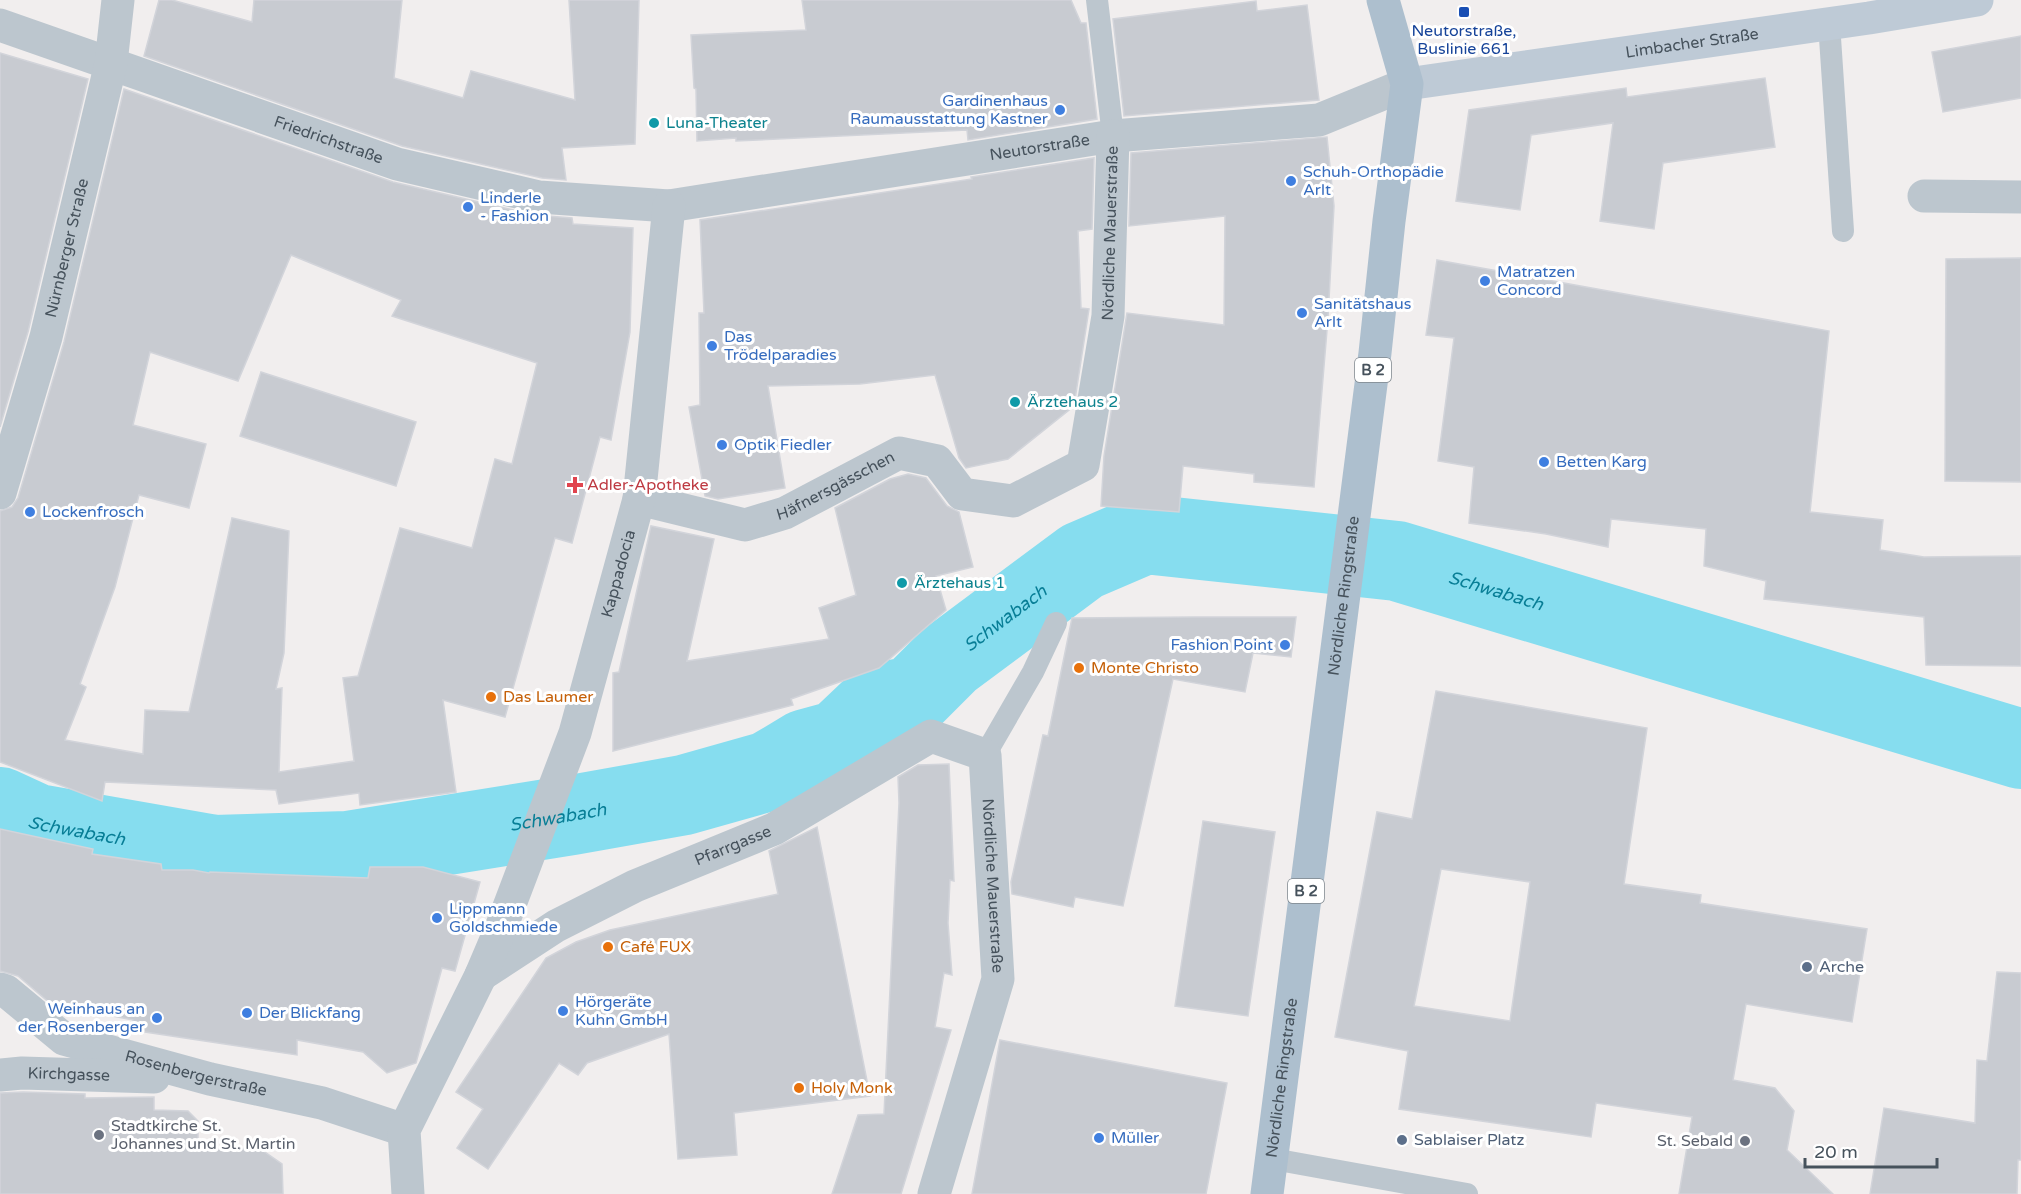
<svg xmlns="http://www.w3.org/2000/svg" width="2021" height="1194" viewBox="0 0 2021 1194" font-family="'Varela Round',sans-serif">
<rect width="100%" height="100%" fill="#f1eeee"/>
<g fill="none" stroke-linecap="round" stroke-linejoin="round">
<path stroke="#86ddef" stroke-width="80" id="s1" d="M0 807 37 824 214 855 348 851 572 815 684 795 769 771 806 749 839 740 878 703 913 696 949 660 1082 561 1145 534 1397 561 2021 749"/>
</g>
<g fill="#c8cbd1" stroke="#d2d4da" stroke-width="1.5" fill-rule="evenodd">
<polygon points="159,0 172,0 252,22 254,0 402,0 394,78 463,98 471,71 575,100 569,0 639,0 635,144 562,148 566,180 542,178 402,146 144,56"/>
<polygon points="802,0 1071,0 1081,23 1086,23 1097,119 968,140 967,130 736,141 736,138 697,141 696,89 694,88 691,35 806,30"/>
<polygon points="1256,1 1257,11 1307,5 1319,100 1124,116 1113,19"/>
<polygon points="2021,36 2021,98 1943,112 1932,52"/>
<polygon points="0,53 88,79 28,332 0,427"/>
<polygon points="1765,78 1775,147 1663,163 1654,229 1600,221 1613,123 1531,135 1520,210 1456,201 1469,110 1626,88 1627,97"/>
<path d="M124 89 393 182 535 215 572 218 573 224 633 228 630 332 611 440 600 437 572 543 555 538 505 717 443 700 456 792 360 805 359 793 279 804 276 790 105 782 102 801 0 762V511L12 507 18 498 64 342ZM291 255 401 300 392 316 537 363 512 464 495 459 472 548 400 528 358 676 343 678 354 761 279 772 282 688 276 689 284 653 289 531 232 518 189 712 145 710 143 754 65 740 86 687 80 684 115 587 139 495 189 508 206 444 133 425 150 352 238 381Z"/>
<polygon points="1327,137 1334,206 1328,318 1314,487 1254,482 1254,474 1183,466 1179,512 1101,506 1104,456 1127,313 1224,325 1225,216 1129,226 1131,153"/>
<polygon points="1094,158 1092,229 1078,231 1081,308 1089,309 1074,406 1008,459 966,468 959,458 935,375 860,384 768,386 785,488 718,499 705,496 689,407 700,405 699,313 704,313 700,220 972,179 971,177"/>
<polygon points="2021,258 2021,482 1945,481 1946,259"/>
<polygon points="1437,260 1829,331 1810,512 1883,520 1880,550 1924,557 2021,556 2021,666 1926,665 1924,617 1764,599 1766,581 1704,566 1706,529 1611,519 1608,547 1546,534 1469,523 1474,467 1438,461 1454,338 1426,335"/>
<polygon points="261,372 416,422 396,486 240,436"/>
<polygon points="908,474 926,478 947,506 959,512 973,567 936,576 946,610 879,668 791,699 793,705 613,751 613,673 619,672 651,526 714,539 687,661 829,639 819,608 856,595 835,508 890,479"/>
<polygon points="1194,617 1296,617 1291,657 1253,653 1245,692 1173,679 1123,906 1075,897 1073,907 1012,894 1011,882 1026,814 1043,735 1048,736 1072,618"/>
<path d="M1436 691 1647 728 1624 884 1701 895 1700 903 1867 929 1852 1022 1746 1004 1733 1080 1775 1088 1794 1111 1787 1150 1833 1194H1679L1692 1117 1596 1103 1591 1137 1399 1109 1408 1051 1335 1037 1377 812 1412 819ZM1441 869 1530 882 1510 1021 1414 1006Z"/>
<polygon points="949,764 954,881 950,880 948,923 952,975 944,973 935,1027 951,1030 901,1194 832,1194 858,1115 884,1114 899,803 898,777 918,765"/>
<polygon points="1203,821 1275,832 1248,1016 1175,1006"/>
<polygon points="817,827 870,1096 734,1113 737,1155 678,1159 669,1034 587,1063 578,1075 559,1063 488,1169 457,1148 483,1109 456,1092 546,958 576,942 610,930 778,894 769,851"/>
<polygon points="0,829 93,849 92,854 161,864 162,870 193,870 209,873 210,872 368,878 370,867 423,867 480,882 455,971 442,968 416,1063 387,1073 363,1052 297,1040 297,1055 132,1030 133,1020 51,1004 18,976 0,971"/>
<polygon points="1997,972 2021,973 2021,1160 2018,1160 2017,1194 1870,1194 1884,1108 1975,1123 1977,1060 1987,1061"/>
<polygon points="1000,1040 1227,1083 1206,1194 972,1194"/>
<polygon points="23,1092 85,1094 85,1098 154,1097 154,1110 188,1111 198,1121 198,1150 259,1148 282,1164 283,1194 0,1194 0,1093"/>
</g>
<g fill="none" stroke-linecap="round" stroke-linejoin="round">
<g stroke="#bcc6ce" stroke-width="22">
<polyline points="1097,0 1113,136"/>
<polyline points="1829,23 1843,231"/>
<polyline points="985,755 1033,672 1056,623"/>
<polyline points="1273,1159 1467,1194"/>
</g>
<g stroke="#bcc6ce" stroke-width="33">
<path id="s2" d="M0 25 397 164 539 197 669 206 1113 136 1319 120 1407 84"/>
<polyline points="1924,196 2021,197"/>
<path id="s3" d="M0 493 46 337 111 63 118 0"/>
<path id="s4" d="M639 499 745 525 785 513 899 453 937 461 962 494 1013 501 1083 465 1108 316 1113 136"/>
<path id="s5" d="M481 975 556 926 635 886 774 829 931 736 985 755 998 979 934 1194"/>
<path id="s6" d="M0 989 6 991 64 1039 210 1079 322 1103 404 1130"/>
<path id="s7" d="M0 1075 22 1073 154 1077"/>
<path id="s8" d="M408 1194 404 1130 481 975 501 928 575 733 639 499 669 206"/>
</g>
<path stroke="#becad6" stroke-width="33" id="s9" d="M1407 84 1869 18 1977 0"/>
<path stroke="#adbfce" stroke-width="33" id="s10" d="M1267 1194 1375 353 1389 221 1407 84 1383 0"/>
</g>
<rect fill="#1a4fb4" stroke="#fff" stroke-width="2" x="1458" y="6" width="12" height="12" rx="3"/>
<g fill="#3f7fe0" stroke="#fff" stroke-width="2">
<circle cx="1060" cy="110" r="6"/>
<circle cx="1291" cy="181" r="6"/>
<circle cx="468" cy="207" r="6"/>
<circle cx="1485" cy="281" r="6"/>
<circle cx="1302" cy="313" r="6"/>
<circle cx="712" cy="346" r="6"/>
<circle cx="722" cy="445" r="6"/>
<circle cx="1544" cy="462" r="6"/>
<circle cx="30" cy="512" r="6"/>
<circle cx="1285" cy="645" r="6"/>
<circle cx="437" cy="918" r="6"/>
<circle cx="563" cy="1011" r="6"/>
<circle cx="247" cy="1013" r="6"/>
<circle cx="157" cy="1018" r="6"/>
<circle cx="1099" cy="1138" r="6"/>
</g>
<g fill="#0f9aa8" stroke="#fff" stroke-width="2">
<circle cx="654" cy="123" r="6"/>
<circle cx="1015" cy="402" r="6"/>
<circle cx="902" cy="583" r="6"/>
</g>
<path fill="#e0444e" stroke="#fff" stroke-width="2" d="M572 476h6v6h6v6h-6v6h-6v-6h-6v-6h6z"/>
<g fill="#e8710a" stroke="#fff" stroke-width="2">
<circle cx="1079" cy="668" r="6"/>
<circle cx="491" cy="697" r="6"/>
<circle cx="608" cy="947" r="6"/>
<circle cx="799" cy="1088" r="6"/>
</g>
<g fill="#5c6f8a" stroke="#fff" stroke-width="2">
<circle cx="1807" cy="967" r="6"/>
<circle cx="1402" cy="1140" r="6"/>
</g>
<g fill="#6b7280" stroke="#fff" stroke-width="2">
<circle cx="99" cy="1135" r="6"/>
<circle cx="1745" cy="1141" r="6"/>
</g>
<g text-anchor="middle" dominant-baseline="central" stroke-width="6" stroke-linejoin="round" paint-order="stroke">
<g fill="#fff" stroke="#7e868d" stroke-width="1.5">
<rect x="1355" y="358" width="36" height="24" rx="4.5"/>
<rect x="1288" y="879" width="36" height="24" rx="4.5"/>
</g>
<g font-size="15" font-weight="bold" fill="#46525c">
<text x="1373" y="370">B 2</text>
<text x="1306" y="891">B 2</text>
</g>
<g font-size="16" fill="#164399" stroke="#fff">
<text x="1464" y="31">Neutorstraße,<tspan x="1464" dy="18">Buslinie 661</tspan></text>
</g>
<g font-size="16" fill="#46525c" stroke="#fff">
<text stroke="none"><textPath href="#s9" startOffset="288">Limbacher Straße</textPath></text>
<text stroke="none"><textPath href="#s2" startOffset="348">Friedrichstraße</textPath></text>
<text stroke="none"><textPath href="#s2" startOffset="1072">Neutorstraße</textPath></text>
<text stroke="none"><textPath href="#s4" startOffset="724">Nördliche Mauerstraße</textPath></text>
<text stroke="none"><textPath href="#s3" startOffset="254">Nürnberger Straße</textPath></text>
<text stroke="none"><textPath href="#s4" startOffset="208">Häfnersgässchen</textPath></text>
<text stroke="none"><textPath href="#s8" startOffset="662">Kappadocia</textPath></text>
<text stroke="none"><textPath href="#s10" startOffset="603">Nördliche Ringstraße</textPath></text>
<text stroke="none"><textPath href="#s5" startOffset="284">Pfarrgasse</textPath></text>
<text stroke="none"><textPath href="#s5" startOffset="699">Nördliche Mauerstraße</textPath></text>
<text stroke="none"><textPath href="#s6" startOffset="218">Rosenbergerstraße</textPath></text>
<text stroke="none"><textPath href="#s7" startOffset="69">Kirchgasse</textPath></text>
<text stroke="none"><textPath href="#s10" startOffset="117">Nördliche Ringstraße</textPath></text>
</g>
<g font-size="16" fill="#366cbe" stroke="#fff" text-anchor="start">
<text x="1048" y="101" text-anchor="end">Gardinenhaus<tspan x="1048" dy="18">Raumausstattung Kastner</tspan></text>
<text x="1303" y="172">Schuh-Orthopädie<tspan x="1303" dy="18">Arlt</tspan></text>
<text x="480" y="198">Linderle<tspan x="480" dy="18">- Fashion</tspan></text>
<text x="1497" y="272">Matratzen<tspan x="1497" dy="18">Concord</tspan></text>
<text x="1314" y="304">Sanitätshaus<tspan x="1314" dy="18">Arlt</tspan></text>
<text x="724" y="337">Das<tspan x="724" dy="18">Trödelparadies</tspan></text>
<text x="734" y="445">Optik Fiedler</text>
<text x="1556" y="462">Betten Karg</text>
<text x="42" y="512">Lockenfrosch</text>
<text x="1273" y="645" text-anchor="end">Fashion Point</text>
<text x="449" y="909">Lippmann<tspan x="449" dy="18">Goldschmiede</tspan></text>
<text x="575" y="1002">Hörgeräte<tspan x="575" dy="18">Kuhn GmbH</tspan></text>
<text x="145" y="1009" text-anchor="end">Weinhaus an<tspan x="145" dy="18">der Rosenberger</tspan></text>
<text x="259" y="1013">Der Blickfang</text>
<text x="1111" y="1138">Müller</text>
</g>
<g font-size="16" fill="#0d838f" stroke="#fff" text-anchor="start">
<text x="666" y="123">Luna-Theater</text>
<text x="1027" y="402">Ärztehaus 2</text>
<text x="914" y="583">Ärztehaus 1</text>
</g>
<g font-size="16" fill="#be3a42" stroke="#fff" text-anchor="start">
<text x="587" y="485">Adler-Apotheke</text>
</g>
<g font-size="16" fill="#c56008" stroke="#fff" text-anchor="start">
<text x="1091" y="668">Monte Christo</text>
<text x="503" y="697">Das Laumer</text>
<text x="620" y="947">Café FUX</text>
<text x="811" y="1088">Holy Monk</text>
</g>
<g font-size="16" fill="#4e5e75" stroke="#fff" text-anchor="start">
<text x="1819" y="967">Arche</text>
<text x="1414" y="1140">Sablaiser Platz</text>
</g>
<g font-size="16" fill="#5b616d" stroke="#fff" text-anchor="start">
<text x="111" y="1126">Stadtkirche St.<tspan x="111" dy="18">Johannes und St. Martin</tspan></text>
<text x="1733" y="1141" text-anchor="end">St. Sebald</text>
</g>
<g font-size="18" font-style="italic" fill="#087e96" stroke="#fff">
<text stroke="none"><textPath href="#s1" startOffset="1592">Schwabach</textPath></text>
<text stroke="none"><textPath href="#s1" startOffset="1071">Schwabach</textPath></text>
<text stroke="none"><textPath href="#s1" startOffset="567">Schwabach</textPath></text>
<text stroke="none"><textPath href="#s1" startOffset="81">Schwabach</textPath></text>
</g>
</g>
<path d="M1805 1158v9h132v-9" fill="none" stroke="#46525c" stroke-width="3"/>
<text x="1814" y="1158" font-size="18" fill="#46525c" stroke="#ffffff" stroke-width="4.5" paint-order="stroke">20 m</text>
</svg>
